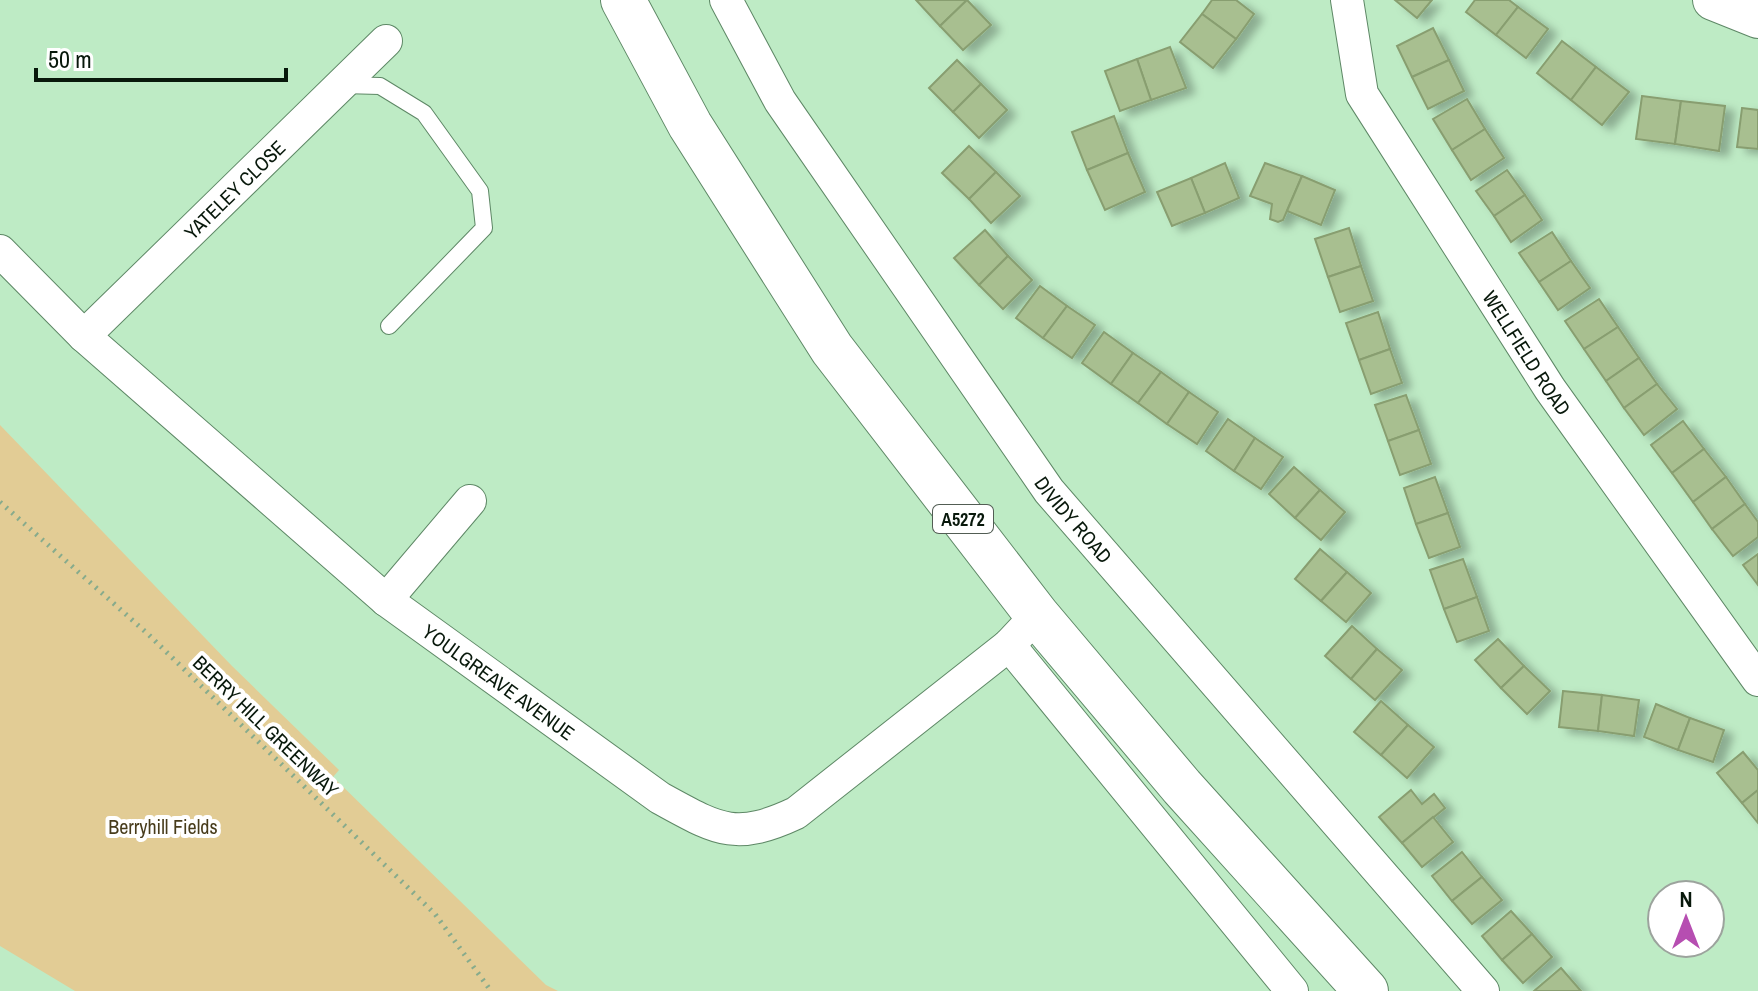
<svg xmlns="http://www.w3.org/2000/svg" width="1758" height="991" viewBox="0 0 1758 991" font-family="'Archivo Narrow',sans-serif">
<defs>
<filter id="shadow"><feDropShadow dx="9" dy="5" stdDeviation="4" flood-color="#0004"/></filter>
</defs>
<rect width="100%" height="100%" fill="#beebc5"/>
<polygon fill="#e2cc95" points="0,425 232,666 339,770 333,777 546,985 558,991 75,991 0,946"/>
<g fill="#a8bf90" stroke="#889e70" stroke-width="2" filter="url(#shadow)">
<polygon points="916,0 967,0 940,26"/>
<polygon points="967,0 991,25 963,50 940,26"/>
<polygon points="1212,0 1236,0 1254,14 1236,39 1202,14"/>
<polygon points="1395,0 1432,0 1417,18"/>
<polygon points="1475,0 1509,0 1518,7 1496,35 1466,12"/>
<polygon points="1518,7 1548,29 1526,58 1496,35"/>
<polygon points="1202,14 1236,39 1213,68 1180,42"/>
<polygon points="1433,28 1449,60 1412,77 1397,46"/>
<polygon points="1562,41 1596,67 1571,100 1537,73"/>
<polygon points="1170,47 1186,88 1151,100 1137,59"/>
<polygon points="1137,59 1151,100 1120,111 1105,71"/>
<polygon points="957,60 981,84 953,112 929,88"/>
<polygon points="1449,60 1464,91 1428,109 1412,77"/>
<polygon points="1596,67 1629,92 1602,125 1571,100"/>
<polygon points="981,84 1007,110 979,138 953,112"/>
<polygon points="1642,96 1681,101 1675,144 1636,139"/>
<polygon points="1467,99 1485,129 1452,150 1433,119"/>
<polygon points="1681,101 1725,106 1719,151 1675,144"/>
<polygon points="1742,108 1758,110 1758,149 1737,147"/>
<polygon points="1114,116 1128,153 1087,170 1072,132"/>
<polygon points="1485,129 1504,158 1471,180 1452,150"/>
<polygon points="969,146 996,172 969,199 942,173"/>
<polygon points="1128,153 1145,192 1105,210 1087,170"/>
<polygon points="1225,163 1239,198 1205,213 1191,178"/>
<polygon points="1265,163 1302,176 1283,220 1278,222 1270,219 1272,204 1250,196"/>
<polygon points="1507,170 1525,195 1494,216 1476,191"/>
<polygon points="996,172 1020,196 991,223 969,199"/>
<polygon points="1302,176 1335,190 1321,225 1287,211"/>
<polygon points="1191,178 1205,213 1172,226 1157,192"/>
<polygon points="1525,195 1542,220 1511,242 1494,216"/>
<polygon points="1349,228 1361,266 1328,277 1315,239"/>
<polygon points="985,230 1008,256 979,285 954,258"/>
<polygon points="1552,232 1571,261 1539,282 1519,253"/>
<polygon points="1008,256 1032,280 1003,309 979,285"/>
<polygon points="1571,261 1590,288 1558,310 1539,282"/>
<polygon points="1361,266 1373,301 1340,312 1328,277"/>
<polygon points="1040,286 1067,306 1043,338 1016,318"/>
<polygon points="1599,299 1618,327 1584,349 1565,321"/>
<polygon points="1067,306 1095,325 1072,358 1043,338"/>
<polygon points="1378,312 1390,349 1359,360 1346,323"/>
<polygon points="1618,327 1639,358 1606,381 1584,349"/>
<polygon points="1104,332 1133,353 1111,384 1082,363"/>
<polygon points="1390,349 1402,383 1371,394 1359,360"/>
<polygon points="1133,353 1161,372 1138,403 1111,384"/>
<polygon points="1639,358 1657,384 1624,408 1606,381"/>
<polygon points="1161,372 1189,392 1167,424 1138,403"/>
<polygon points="1657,384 1677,409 1644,435 1624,408"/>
<polygon points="1189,392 1218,412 1197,444 1167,424"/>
<polygon points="1406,395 1419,430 1388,441 1375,405"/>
<polygon points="1228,419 1255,438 1234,471 1206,451"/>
<polygon points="1683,421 1704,449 1672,473 1651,445"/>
<polygon points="1419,430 1431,464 1400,475 1388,441"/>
<polygon points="1255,438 1283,457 1261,489 1234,471"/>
<polygon points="1704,449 1726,477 1693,502 1672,473"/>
<polygon points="1294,467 1320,490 1295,518 1269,494"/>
<polygon points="1435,477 1448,513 1416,524 1404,488"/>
<polygon points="1726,477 1745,504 1712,529 1693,502"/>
<polygon points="1320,490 1345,512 1321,540 1295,518"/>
<polygon points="1745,504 1758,522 1758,537 1733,556 1712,529"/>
<polygon points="1448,513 1460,547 1429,558 1416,524"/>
<polygon points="1320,549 1347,572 1321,601 1295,579"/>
<polygon points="1758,554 1758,585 1743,565"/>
<polygon points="1463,559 1477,597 1444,609 1430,570"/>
<polygon points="1347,572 1371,593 1346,622 1321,601"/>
<polygon points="1477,597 1489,631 1457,642 1444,609"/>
<polygon points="1352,626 1377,649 1351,679 1325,656"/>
<polygon points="1498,639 1524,666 1501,688 1475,660"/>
<polygon points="1377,649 1402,670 1375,700 1351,679"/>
<polygon points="1524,666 1550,691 1527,714 1501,688"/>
<polygon points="1563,691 1602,695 1598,731 1559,727"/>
<polygon points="1602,695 1639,700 1634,736 1598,731"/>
<polygon points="1381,701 1408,725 1381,755 1354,732"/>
<polygon points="1656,704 1690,718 1678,750 1644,737"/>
<polygon points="1690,718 1724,730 1713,762 1678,750"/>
<polygon points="1408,725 1434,747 1407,778 1381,755"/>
<polygon points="1743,752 1758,770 1758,790 1742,803 1717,773"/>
<polygon points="1411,790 1422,804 1434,794 1445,808 1402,843 1379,817"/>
<polygon points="1758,790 1758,823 1742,803"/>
<polygon points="1433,817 1453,842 1422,867 1402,843"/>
<polygon points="1462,852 1482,877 1452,901 1432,876"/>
<polygon points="1482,877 1502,900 1472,924 1452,901"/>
<polygon points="1511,911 1532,934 1502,960 1482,936"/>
<polygon points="1532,934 1552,957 1523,983 1502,960"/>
<polygon points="1561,968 1581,991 1534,991"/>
</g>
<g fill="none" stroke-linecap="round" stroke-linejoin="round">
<g stroke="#5e8866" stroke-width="18">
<polyline id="service" points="342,85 380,86 424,113 480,191 484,228 389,326"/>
</g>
<g stroke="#5e8866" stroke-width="34">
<g id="minor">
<path id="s1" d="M726 0 780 101 1049 491 1483 991"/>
<path id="s2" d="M1347 0 1362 94 1550 389 1758 680"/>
<path id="s3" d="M0 251 84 336 386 600 660 798C717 829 734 842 796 813L1009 645 1037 615"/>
<path id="s4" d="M84 336 386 41"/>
<polyline points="386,600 470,501"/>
<polyline points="1009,645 1292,991"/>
</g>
</g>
<g stroke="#5e8866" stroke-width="42">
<polyline id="tertiary" points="1713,0 1758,18"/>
</g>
<g stroke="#5e8866" stroke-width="46">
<polyline id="primary" points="623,0 690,125 832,349 1037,615 1182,787 1366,991"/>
</g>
<polyline stroke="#87ab8c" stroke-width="5" stroke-dasharray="2 6" stroke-linecap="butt" points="0,502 149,635 435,914 491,991"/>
<use href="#service" stroke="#fff" stroke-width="16"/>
<use href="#minor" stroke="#fff" stroke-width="32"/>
<use href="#tertiary" stroke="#fff" stroke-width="40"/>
<use href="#primary" stroke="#fff" stroke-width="44"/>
</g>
<g text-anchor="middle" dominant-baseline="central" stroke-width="8" stroke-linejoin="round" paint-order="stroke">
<rect fill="#fff" stroke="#525d54" stroke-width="2" x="933" y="505" width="60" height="28" rx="6"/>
<g font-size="18" font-weight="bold" fill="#08180b">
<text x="963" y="519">A5272</text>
</g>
<g font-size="20" fill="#08180b" stroke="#fff">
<text stroke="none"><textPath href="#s4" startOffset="210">YATELEY CLOSE</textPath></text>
<text stroke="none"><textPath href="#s2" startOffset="402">WELLFIELD ROAD</textPath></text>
<text stroke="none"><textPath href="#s1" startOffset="626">DIVIDY ROAD</textPath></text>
<text stroke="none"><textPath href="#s3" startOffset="660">YOULGREAVE AVENUE</textPath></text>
<text transform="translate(266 726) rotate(44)">BERRY HILL GREENWAY</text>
</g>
<g font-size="20" fill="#483c1c" stroke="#fff">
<text x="163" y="826">Berryhill Fields</text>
</g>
</g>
<g transform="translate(1686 919)"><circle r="38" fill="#ffffff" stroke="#9ca39d" stroke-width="2"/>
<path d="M0-6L14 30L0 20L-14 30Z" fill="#b64eb1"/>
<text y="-12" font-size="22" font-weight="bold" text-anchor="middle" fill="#08180b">N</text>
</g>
<path d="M36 68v12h250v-12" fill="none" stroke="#08180b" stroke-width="4"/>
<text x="48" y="68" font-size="24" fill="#08180b" stroke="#ffffff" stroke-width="6" paint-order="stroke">50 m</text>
</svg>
